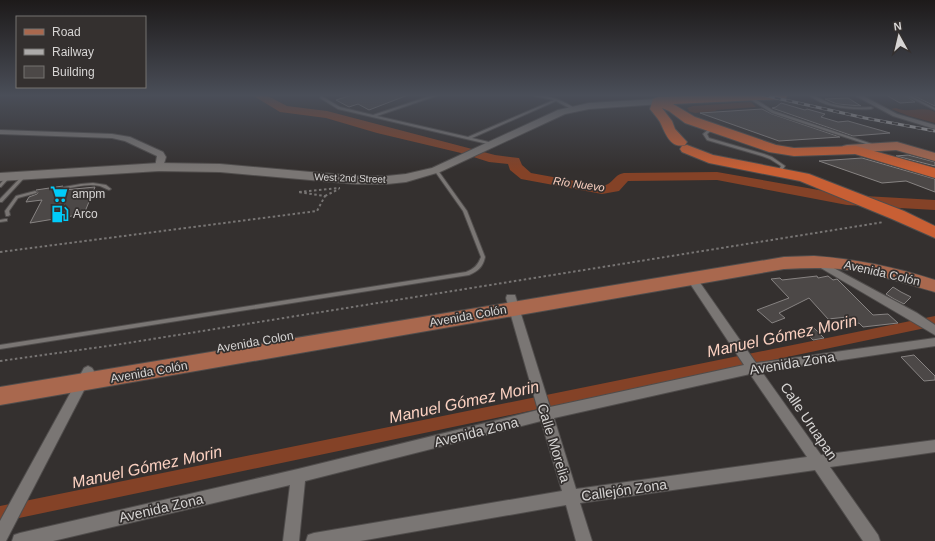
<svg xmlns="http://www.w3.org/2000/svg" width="935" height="541" viewBox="0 0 935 541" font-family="Arial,sans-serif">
<rect width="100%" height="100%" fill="#34302f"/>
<g fill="#5f3626">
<polygon points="751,102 756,107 715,110 717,111 695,113 688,111 689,110 687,108 693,106"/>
<path d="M896 108C908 114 923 105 935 112V123L909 116 891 109Z"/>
</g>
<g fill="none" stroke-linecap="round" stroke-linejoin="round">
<polygon fill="#844227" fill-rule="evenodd" points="935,316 935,326 0,522 0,506"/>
<path fill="#844227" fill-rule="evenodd" d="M252 95H266L287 106 327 111 495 155 519 158 522 165 531 173 602 186C614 184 613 175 624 173L717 172 847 195 935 200V210L847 205 717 180 628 181 619 191 602 194 521 179 510 170 508 164 489 162 461 153 377 133 326 118 280 112Z"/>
</g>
<g fill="#4c4847" stroke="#878382">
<polygon points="352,95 408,95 369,110 358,104 349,107 336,100"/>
<polygon points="886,95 904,95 915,102 900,103"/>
<polygon points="912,95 935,95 935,106"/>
<polygon points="848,98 861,106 837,104 825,99"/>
<polygon points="781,103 805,110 807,109 825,114 821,117 838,122 848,121 890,133 853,136 772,108 776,107"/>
<polygon points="762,109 772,114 840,137 779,141 700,113"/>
<polygon points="908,155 935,162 935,166 896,156"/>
<polygon points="862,158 935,179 935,192 906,181 882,183 819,161"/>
<polygon points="63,186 61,189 64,190 95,187 84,214 30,223 42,200 26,202 29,197 37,194 38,192 36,190"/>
<polygon points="817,276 818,278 828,276 833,280 837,279 873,315 888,314 898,323 863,327 859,323 854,324 847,317 828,319 809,298 779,313 785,318 772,323 757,310 789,298 771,279 780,278 782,280"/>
<polygon points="893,287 901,292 911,297 904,304 894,299 886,294"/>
<polygon points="813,327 824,338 813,340 802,329"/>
<polygon points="914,355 935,376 935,380 924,381 901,357"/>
</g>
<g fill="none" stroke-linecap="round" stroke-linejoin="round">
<g stroke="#504d4c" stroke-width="2">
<g id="lane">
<path d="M321 95H323V97L340 107 373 115 433 95H436V96L377 116 468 137 554 100 534 96V95C549 95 564 101 576 109L573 110 556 101 472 138 493 143V145H492L338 109 320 98Z"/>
<path d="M808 95C814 94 826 102 832 104 845 107 858 108 871 107L873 108 871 109C850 110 826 108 808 95Z"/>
<polygon points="905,95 909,95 935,108 935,110"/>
<polygon points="748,96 750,96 774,111 878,146 877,147 875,147 772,113 748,98"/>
<polygon points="710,128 713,129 707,134 709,138 764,154 772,157 785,166 781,172 779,172 778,171 781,166 770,159 762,156 707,140 703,134"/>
<path d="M435 169H437L467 211 485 257C483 267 478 271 469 275L0 349V345L466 272C474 269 478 265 481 257L463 211 434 170Z"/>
<polygon points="8,175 10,175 11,176 1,187 0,187 0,184"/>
<polygon points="23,175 25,175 26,176 2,202 0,202 0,199"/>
<path d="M93 183 106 185 111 189 109 190C106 189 103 187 100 186 88 183 76 187 64 189L62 188 64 187 81 184Z"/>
<polygon points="35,191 37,192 36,193 18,198 9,211 10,215 8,216 6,216 5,211 16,196"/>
<polygon points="5,219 7,219 7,221 0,222 0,220"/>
</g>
</g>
<g stroke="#504d4c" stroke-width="2">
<g id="street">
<polygon points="854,95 861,95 897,114 935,125 935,129 893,116"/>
<polygon points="0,130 112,134 130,137 163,152 166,157 163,167 159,169 155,167 157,156 125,141 112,138 0,134"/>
<polygon points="817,259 917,313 935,325 935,335 814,264 812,262 814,260"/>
<path d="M692 276 696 277 756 363 935 338V346L762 372 821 455 935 440V452L830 467 878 535 880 541H863L815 470 580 503 592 541H576L566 505 360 541H306L308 535 314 533 562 491 541 421 305 481 299 541H283L290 485 53 541H12L14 535 20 533 298 469 538 410 506 298 507 295H515L516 298 550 407 744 365 687 279ZM750 374 807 457 576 489 554 418Z"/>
<polygon points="88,366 92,368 94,371 6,541 0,541 0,521 84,368"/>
</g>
</g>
<g stroke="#504d4c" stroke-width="2">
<polygon id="secondary" points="657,99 662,102 660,104 589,109 565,114 440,172 406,182 387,184 356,184 220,172 159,171 0,181 0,173 159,163 220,164 356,176 387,176 406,174 432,168 558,110 589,103"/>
</g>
<g stroke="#504d4c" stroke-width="2">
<g id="primary">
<polygon points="897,142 935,153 935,161 896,150 847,153 843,152 841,149 843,146 847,145"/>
<path d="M814 256C856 259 895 267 935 280V292C906 284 879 274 849 270 827 267 806 268 784 269L0 405V387L784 257Z"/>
</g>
</g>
<g stroke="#504d4c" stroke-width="2">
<g id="highway">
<path d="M714 95H788L786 98 782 99 673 104 695 117 776 145 794 148 856 146 935 168V178L855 154 794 156 769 152 685 123 669 111 662 108 672 121 675 129 687 142 685 145C670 149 665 132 660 122 657 117 653 113 650 109L653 99 658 97Z"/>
<polygon points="687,145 713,155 809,174 904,211 935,226 935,238 892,219 800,181 709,163 682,152 680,149 682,146"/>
</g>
</g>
<g stroke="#777473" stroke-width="2" stroke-dasharray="2.5 2.5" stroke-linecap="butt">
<polyline points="325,196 339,189"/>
<polyline points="0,252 317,211 325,196 298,192 340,188"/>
<polyline points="0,361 115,345 884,222"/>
</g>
<use href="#lane" fill="#7a7674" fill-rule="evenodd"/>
<use href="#street" fill="#7a7674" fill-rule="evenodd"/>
<use href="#secondary" fill="#7a7674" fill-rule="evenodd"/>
<use href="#primary" fill="#a9684e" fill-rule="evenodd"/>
<use href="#highway" fill="#c85f34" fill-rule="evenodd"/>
<g stroke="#adabaa" stroke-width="3">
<polyline id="rail" points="763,95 865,118 935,131"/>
</g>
<use href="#rail" stroke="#34302f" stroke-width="2" stroke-dasharray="6" stroke-linecap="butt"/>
</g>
<linearGradient id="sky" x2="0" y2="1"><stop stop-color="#1d1a1a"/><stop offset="0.56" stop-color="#4a4e58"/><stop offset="1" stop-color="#4a4e58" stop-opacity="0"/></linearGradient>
<rect width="935" height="170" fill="url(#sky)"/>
<defs>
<g id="supermarket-bare" transform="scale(1.38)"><path d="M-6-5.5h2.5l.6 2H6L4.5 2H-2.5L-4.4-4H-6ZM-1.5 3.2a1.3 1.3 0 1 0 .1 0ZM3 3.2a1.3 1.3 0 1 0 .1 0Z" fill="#00cbf9" stroke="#34302f" stroke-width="2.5" paint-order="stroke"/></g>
<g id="fuel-bare" transform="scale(1.38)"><path d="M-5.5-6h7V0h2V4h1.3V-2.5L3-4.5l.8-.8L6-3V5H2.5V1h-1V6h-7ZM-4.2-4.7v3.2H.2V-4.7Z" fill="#00cbf9" stroke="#34302f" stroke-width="2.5" paint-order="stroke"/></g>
</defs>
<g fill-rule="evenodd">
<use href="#supermarket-bare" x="59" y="194"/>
<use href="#fuel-bare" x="60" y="214"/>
</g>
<g text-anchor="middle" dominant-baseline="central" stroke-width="3.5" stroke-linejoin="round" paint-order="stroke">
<g font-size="10" fill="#d7d5d4" stroke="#34302f">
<text transform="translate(350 178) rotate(2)">West 2nd Street</text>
</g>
<g font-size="11" font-style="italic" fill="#fbd1c1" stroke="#34302f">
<text transform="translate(579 184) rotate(8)">Río Nuevo</text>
</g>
<g font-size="12" fill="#d7d5d4" stroke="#34302f" text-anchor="start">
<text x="72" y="194">ampm</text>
<text x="73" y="214">Arco</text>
</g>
<g font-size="12" fill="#d7d5d4" stroke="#34302f">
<text transform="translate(882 273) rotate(13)">Avenida Colón</text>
<text transform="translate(468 316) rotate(-10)">Avenida Colón</text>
<text transform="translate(255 342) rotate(-10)">Avenida Colon</text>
<text transform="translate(149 372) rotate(-10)">Avenida Colón</text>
</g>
<g font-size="14" fill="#d7d5d4" stroke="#34302f">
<text transform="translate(792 363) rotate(-9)">Avenida Zona</text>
<text transform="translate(809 421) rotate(56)">Calle Uruapan</text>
<text transform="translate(476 432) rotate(-14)">Avenida Zona</text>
<text transform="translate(554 443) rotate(73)">Calle Morelia</text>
<text transform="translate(624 490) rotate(-8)">Callejón Zona</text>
<text transform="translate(161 508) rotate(-13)">Avenida Zona</text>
</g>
<g font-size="16" font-style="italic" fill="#fbd1c1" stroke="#34302f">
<text transform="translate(782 336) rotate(-12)">Manuel Gómez Morin</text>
<text transform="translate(464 402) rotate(-12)">Manuel Gómez Morin</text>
<text transform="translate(147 467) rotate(-12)">Manuel Gómez Morin</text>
</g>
</g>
<rect x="16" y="16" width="130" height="72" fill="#34302f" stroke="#757271"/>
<rect x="24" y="29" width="20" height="6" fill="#a9684e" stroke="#757271"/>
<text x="52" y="36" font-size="12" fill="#d7d5d4">Road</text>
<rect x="24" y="49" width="20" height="6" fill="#adabaa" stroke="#757271"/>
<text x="52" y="56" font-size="12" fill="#d7d5d4">Railway</text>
<rect x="24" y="66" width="20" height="12" fill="#4c4847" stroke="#757271"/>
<text x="52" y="76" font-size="12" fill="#d7d5d4">Building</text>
<g transform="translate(899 36) rotate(352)" stroke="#34302f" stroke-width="3" paint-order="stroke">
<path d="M0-3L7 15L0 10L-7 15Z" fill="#d7d5d4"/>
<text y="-6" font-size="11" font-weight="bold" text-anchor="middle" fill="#d7d5d4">N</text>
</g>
</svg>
